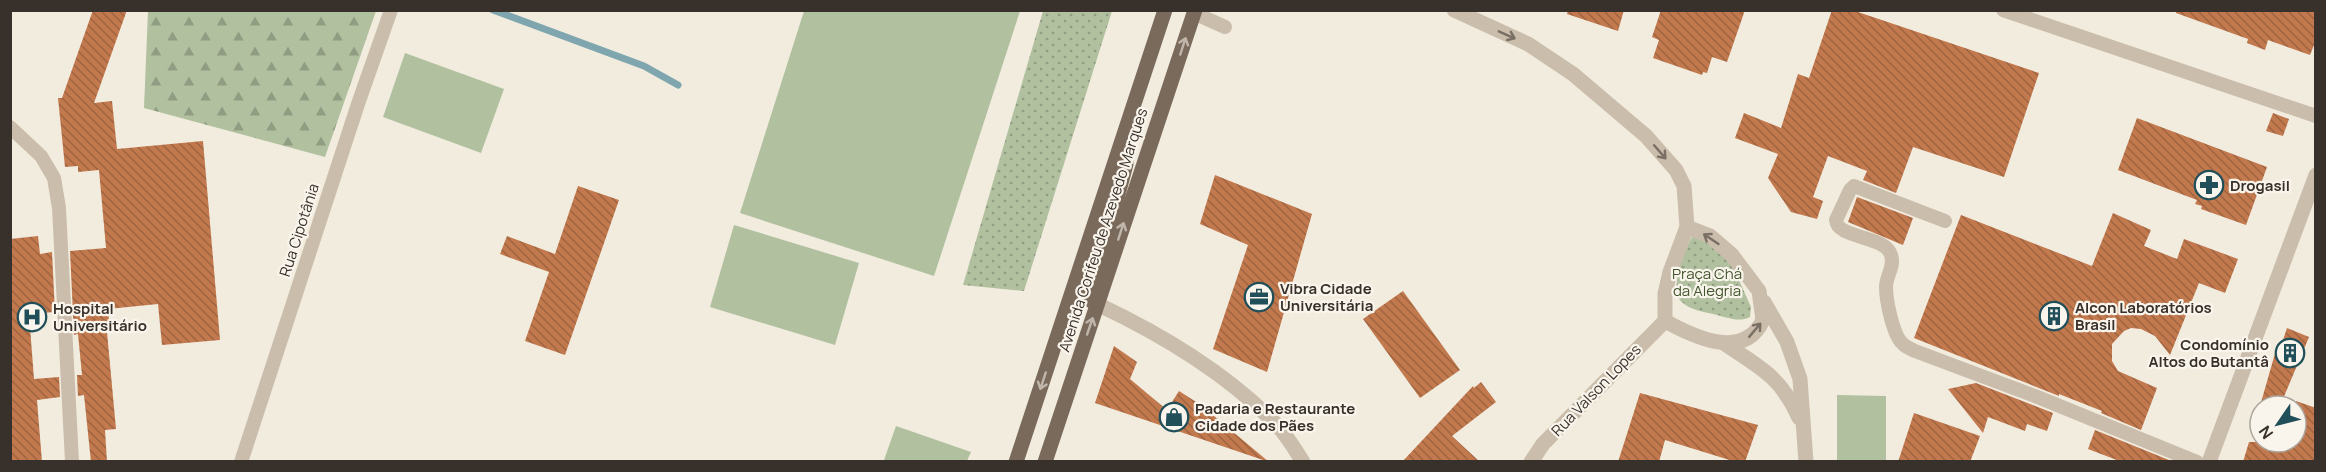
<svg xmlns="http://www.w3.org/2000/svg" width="2326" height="472" viewBox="0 0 2326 472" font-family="Manrope,sans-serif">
<defs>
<pattern id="grass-dots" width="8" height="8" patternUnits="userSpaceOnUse" patternTransform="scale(1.5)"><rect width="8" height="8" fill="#b1c19f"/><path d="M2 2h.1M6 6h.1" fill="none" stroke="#919d82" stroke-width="1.8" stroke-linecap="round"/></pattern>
<pattern id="forest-firs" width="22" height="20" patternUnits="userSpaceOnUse" patternTransform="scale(1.5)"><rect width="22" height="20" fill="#b1c19f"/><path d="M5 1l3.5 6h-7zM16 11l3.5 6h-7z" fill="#919d82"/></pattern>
<pattern id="building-back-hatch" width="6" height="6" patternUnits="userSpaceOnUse" patternTransform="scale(1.5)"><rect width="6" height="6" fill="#c2794d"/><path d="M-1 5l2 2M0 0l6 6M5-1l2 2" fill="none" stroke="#9f6440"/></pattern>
</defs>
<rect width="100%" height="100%" fill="#f2ecdf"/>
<g fill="url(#grass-dots)">
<polygon points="1043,11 1112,11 1024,291 963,285"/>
<path d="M1694 234 1704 238 1730 260 1751 307 1750 317C1738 323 1726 317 1713 314 1704 312 1691 310 1683 303 1667 291 1685 247 1694 234Z"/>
</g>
<polygon fill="url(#forest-firs)" points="148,11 376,11 325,157 144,108"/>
<g fill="#b1c19f">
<polygon points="804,11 1020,11 934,276 740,213"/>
<polygon points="405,53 504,89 481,153 383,117"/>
<polygon points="734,225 859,263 835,345 710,307"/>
<polygon points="1837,395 1886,396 1886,461 1837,461"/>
<polygon points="896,426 971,452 967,461 884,460"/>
</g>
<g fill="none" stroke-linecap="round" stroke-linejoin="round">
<polyline stroke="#7fa6af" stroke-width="7" points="493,10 644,66 678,85"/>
</g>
<g fill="url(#building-back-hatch)">
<polygon points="93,10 127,10 94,103 112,101 117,149 203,141 220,340 162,345 158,304 108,309 110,331 107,332 116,429 105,430 107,462 91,462 84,395 78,396 77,375 82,375 78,334 74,335 70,251 106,248 99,170 78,172 78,166 65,167 58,98 62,98"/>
<polygon points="1568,10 1624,10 1618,31 1567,14"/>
<polygon points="1661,10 1745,10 1727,62 1712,57 1707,73 1703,72 1702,75 1653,58 1659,40 1652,37"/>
<polygon points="1832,10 1852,10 2039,73 2004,177 1913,147 1896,193 1863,180 1867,171 1828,156 1813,197 1823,201 1817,219 1791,212 1768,178 1778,154 1735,138 1744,113 1781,128 1798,74 1809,78"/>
<polygon points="2176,10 2316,10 2316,40 2310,55 2268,40 2265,50 2247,43 2248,39 2176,13"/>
<polygon points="2273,113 2289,119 2283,136 2266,131"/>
<polygon points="2137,118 2267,167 2246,225 2201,209 2202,206 2195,204 2197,200 2118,170"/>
<polygon points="1215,175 1312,214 1267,372 1213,349 1248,245 1200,224"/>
<polygon points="578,186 619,200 565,355 525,341 549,272 500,254 507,236 555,254"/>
<polygon points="1857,197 1913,218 1903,245 1848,222"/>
<polygon points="2113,213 2151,230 2144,246 2177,259 2184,239 2238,259 2225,293 2199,283 2170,355 2155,336 2141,329 2131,328 2124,331 2112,344 2112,361 2118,371 2157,388 2141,430 2101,413 2102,411 2059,394 2059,396 1914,338 1961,215 2092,266"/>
<polygon points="38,236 40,254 52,252 55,312 29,314 34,379 59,377 60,397 37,400 42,462 10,462 10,239"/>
<polygon points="1403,291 1460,370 1420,398 1363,319"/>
<polygon points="2287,328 2309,337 2280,406 2260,406 2278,343 2282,343"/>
<polygon points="1114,346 1137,362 1130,379 1167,410 1179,391 1215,414 1214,416 1269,462 1095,403"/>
<polygon points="1481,382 1496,402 1452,436 1480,462 1402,462 1473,386 1474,388"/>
<polygon points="1976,383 2053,413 2047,431 2027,424 2025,431 1988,417 1983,433 1948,389"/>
<polygon points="1640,393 1758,425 1745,462 1736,462 1665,440 1659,462 1618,462"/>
<polygon points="2296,401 2316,408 2316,462 2243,462 2249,442 2296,442"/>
<polygon points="1914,413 1980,436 1970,462 1898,462"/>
<polygon points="2095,430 2169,460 2169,462 2122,462 2088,449"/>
</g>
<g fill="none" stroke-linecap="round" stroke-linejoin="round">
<g stroke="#cabdab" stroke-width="14">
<polyline points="2003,10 2316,116"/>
<polyline points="1194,13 1225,27"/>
<polyline points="10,127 41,156 54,178 59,208 72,462"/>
<path d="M1945 221 1854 186 1850 190 1836 220C1837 239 1885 235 1891 255 1895 266 1886 276 1886 287 1886 300 1893 336 1903 344 1906 347 1911 349 1915 351L2035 396 2197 462"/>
<polyline points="241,462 358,104 391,10"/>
</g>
<g stroke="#cabdab" stroke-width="15">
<polyline points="1454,10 1528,44 1573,74 1646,136 1676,170 1684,186 1687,227 1670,272 1665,294 1665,321"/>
<polyline points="1764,302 1787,342 1800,379 1806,462"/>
<path d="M1097 304C1161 334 1223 371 1273 421 1285 432 1294 448 1303 462"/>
<path d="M1665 321C1694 337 1744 361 1763 320L1759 291 1732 255 1710 236 1687 227"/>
<path d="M1725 344C1761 368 1781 377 1799 418"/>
<polyline points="1531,462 1543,444 1665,321"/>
</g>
<polyline stroke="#cabdab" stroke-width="15" points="2209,462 2316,175"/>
<g stroke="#7a6a5c" stroke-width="15">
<polyline points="1097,304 1090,300 1088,293 1113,214 1126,164 1125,155 1121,146"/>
<polyline points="1016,462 1165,10"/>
<polyline points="1045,462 1195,10"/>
</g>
</g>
<defs><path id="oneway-shaft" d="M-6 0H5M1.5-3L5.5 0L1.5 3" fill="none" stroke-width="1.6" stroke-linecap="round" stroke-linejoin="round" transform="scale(1.5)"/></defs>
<g stroke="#7a6f64">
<use href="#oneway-shaft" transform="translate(1507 35) rotate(24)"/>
<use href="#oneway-shaft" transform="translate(1660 152) rotate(49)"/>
<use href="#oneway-shaft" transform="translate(1711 239) rotate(-146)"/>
<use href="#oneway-shaft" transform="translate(1755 330) rotate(-50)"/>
</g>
<g stroke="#c0b6ab">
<use href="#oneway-shaft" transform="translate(1183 46) rotate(-72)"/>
<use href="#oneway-shaft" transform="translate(1121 231) rotate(-72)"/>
<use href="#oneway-shaft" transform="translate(1090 326) rotate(-71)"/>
<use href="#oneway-shaft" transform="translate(1043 381) rotate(108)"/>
</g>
<defs>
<g id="pharmacy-ring" transform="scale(1.5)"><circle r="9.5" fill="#faf5ec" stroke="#204e59" stroke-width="1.5"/><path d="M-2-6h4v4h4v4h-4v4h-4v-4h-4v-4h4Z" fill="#204e59"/></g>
<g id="office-ring" transform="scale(1.5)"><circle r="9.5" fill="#faf5ec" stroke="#204e59" stroke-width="1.5"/><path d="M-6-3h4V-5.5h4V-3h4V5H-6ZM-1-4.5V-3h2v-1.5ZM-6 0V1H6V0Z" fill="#204e59"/></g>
<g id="building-ring" transform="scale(1.5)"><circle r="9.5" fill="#faf5ec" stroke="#204e59" stroke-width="1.5"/><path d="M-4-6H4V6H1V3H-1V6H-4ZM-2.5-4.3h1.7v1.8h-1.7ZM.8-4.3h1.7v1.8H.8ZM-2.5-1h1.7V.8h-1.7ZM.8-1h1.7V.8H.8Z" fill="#204e59"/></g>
<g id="hospital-ring" transform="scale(1.5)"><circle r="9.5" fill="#faf5ec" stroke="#204e59" stroke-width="1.5"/><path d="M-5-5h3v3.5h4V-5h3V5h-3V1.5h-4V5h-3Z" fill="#204e59"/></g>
<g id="shop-ring" transform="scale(1.5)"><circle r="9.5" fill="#faf5ec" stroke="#204e59" stroke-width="1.5"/><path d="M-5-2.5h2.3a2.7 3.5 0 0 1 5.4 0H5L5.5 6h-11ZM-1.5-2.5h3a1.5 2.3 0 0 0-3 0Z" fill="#204e59"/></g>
</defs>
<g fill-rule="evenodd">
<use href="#pharmacy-ring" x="2209" y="185"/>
<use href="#office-ring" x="1259" y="297"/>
<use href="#building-ring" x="2054" y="316"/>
<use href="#hospital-ring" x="32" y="317"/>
<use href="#building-ring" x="2290" y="353"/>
<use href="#shop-ring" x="1174" y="417"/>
</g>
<g text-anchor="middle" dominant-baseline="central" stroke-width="4.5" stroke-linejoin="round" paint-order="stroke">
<g font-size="15" font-weight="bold" fill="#38302a" stroke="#faf5ec" text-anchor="start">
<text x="2230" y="185">Drogasil</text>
<text x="1280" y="288">Vibra Cidade<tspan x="1280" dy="17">Universitária</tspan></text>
<text x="2075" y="307">Alcon Laboratórios<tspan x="2075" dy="17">Brasil</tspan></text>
<text x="53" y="308">Hospital<tspan x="53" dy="17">Universitário</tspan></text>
<text x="2269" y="344" text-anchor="end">Condomínio<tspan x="2269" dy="17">Altos do Butantâ</tspan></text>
<text x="1195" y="408">Padaria e Restaurante<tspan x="1195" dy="17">Cidade dos Pães</tspan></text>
</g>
<g font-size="15" fill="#38302a" stroke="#faf5ec">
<text transform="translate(299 230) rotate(-72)">Rua Cipotânia</text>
<text transform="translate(1103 230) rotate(-72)">Avenida Corifeu de Azevedo Marques</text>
<text transform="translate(1596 390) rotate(-46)">Rua Valson Lopes</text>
</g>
<g font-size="15" fill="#42562e" stroke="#faf5ec">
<text x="1707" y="273">Praça Chá<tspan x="1707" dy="17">da Alegria</tspan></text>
</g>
</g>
<rect width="2326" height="472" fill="none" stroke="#38302a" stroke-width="24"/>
<g transform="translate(2278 424) rotate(235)"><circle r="28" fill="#faf5ec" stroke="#aca69e" stroke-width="1.5"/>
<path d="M0-4.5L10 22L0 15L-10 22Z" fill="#204e59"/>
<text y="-9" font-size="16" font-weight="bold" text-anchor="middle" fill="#38302a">N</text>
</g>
</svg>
